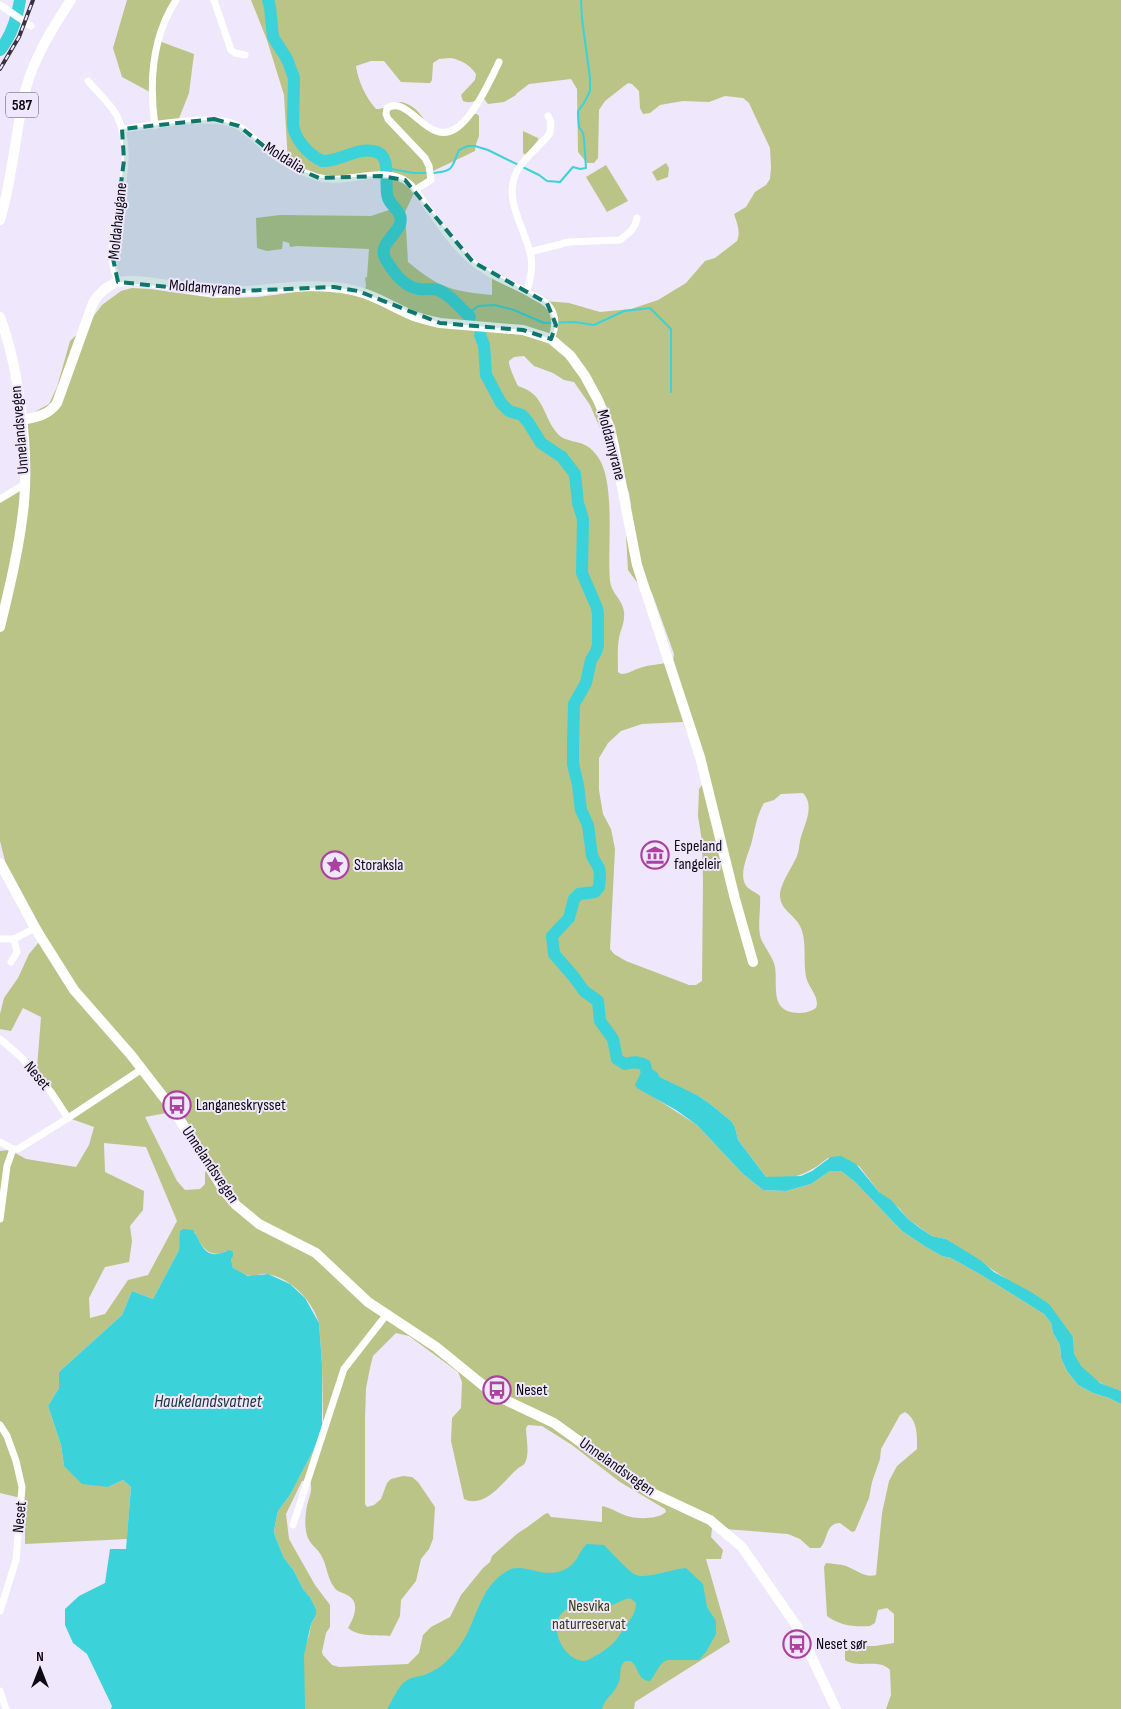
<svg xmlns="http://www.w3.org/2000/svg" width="1121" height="1709" viewBox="0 0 1121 1709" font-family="'Sofia Sans Condensed',sans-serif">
<rect width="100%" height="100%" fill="#efe7fc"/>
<g fill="#bac487" fill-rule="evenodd">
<polygon points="127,0 174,0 159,41 194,54 189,93 178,121 154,122 150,92 122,77 113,48"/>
<path d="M251 0H1121V1391C1104 1386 1082 1375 1074 1357 1072 1351 1074 1343 1073 1337L1008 1280 946 1239 932 1236 908 1219 899 1208 879 1192 859 1166 828 1158C808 1174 793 1181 766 1177L738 1140 735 1127 731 1121 709 1103 697 1095 661 1079 649 1070 648 1066 649 1094 697 1125 743 1174 763 1190 786 1191 811 1184 830 1171H841L854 1181 902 1231 926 1247 942 1256 951 1258 983 1276 1044 1314 1051 1323 1053 1333 1060 1345 1061 1358 1067 1371 1078 1385 1093 1393 1109 1398 1121 1404V1709H886L891 1695 890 1670C879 1658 858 1669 845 1660V1646H875L894 1643V1614L887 1608 878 1610 875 1623 870 1626C855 1627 840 1626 827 1616L824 1567 826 1563C833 1564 840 1564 846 1566 857 1570 864 1578 876 1575L882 1513 889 1481 897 1466 917 1449C917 1435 918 1420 905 1412L900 1415 881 1449 880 1459 872 1482 869 1498 855 1531 852 1532 840 1523C825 1523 828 1541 820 1548H810L800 1539 788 1534 712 1528 711 1537 723 1550 721 1559H706L730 1642 635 1702 634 1709H275L304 1668V1649L309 1636 311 1624 316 1615V1609L310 1597 303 1589 294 1571 284 1558 275 1536 274 1530 278 1511 290 1495 313 1451 323 1421 322 1364 319 1323C312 1300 291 1278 267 1274 262 1273 259 1275 255 1276 247 1277 240 1272 233 1268L231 1259 226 1251C210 1260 200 1246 195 1232L181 1231 179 1250 153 1299 132 1291 122 1315 59 1372V1388L48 1406 61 1445 64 1466 108 1487 123 1480 131 1487 127 1539 25 1544V1525L21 1498 0 1493V1151L10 1150 26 1159 76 1167 89 1145 94 1127 66 1117 37 1068 41 1017 23 1008 11 1031 0 1029V1014L4 998 18 978 29 954 45 935 5 861 0 841V500L22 489 27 416 49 404 57 387 70 341 86 326 102 305 121 291 132 288 150 289 214 298H233L258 297 312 290H330L363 297 366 285 365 278 367 277 369 249 297 246 290 247 289 243 283 241 282 249 267 251 257 248 256 218 280 215 371 216 389 210 381 188V178H315L288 163 284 95 267 40ZM450 58C460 59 470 65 476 74L475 80 461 95 463 101C471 104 476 101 482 96L488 104 504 102 516 95V94L529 84 571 79 577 89 578 152 587 163H594L598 158 599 110 605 101 628 83 632 84 639 91 640 108 643 114 650 113 660 105 683 101 709 102 725 96 743 98 749 103 770 148 771 168 770 179 766 185 755 192 746 207 734 214C737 223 741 232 737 241L715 258 705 261 686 283 658 300 631 309 600 312 569 303 545 301 492 274V295C451 291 439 288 408 262L405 212 416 189 432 178 431 172 475 151 476 144 479 136V116L477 114H474L452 134C423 134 427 111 405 103 394 99 387 110 376 109 366 98 358 81 356 66L371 61H384L401 82 427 83H430L432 80 433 63 439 59ZM524 356 534 366 553 373 564 380 574 382 590 405 601 430 607 449 615 454 629 493 631 506 626 536 628 570 636 581 648 587 652 593 674 654 673 661C662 665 648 664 637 669 631 671 628 674 621 674L618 672C618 661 617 649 619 638 621 628 625 623 624 612 623 600 611 593 610 581 607 549 616 483 598 457 584 436 568 446 557 433 542 415 545 394 518 386 516 382 508 365 509 361L514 357ZM683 722 705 781 699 789 698 816 702 841 703 882 702 981 696 985H689L626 961 614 954 610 949 615 849 611 829 603 814 599 790V758L608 743 621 731 642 724ZM803 793C816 807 803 826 800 841 799 846 799 851 797 856 793 866 780 884 780 895 780 910 794 914 800 926 808 942 802 963 807 980 810 989 820 998 816 1008 810 1012 805 1013 798 1013 769 1012 778 986 775 967 774 959 765 948 761 939 757 927 761 910 760 896 756 892 747 889 745 884 739 871 749 853 752 841 755 828 757 815 764 803L774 800 781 794ZM177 1111 208 1170 205 1172V1184L200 1189 185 1190 177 1181 145 1117ZM104 1143 146 1147 177 1221 148 1275 128 1280 105 1314 90 1318 89 1298 105 1267 129 1262 132 1241 130 1226 143 1210 144 1191 105 1172ZM396 1333 409 1336 458 1372 462 1382 461 1408 452 1418 451 1441 464 1499C485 1509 503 1482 516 1470 519 1467 523 1466 525 1463 530 1452 526 1439 526 1428L528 1425 542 1426 572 1445 620 1482 665 1509 666 1512C658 1519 641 1519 631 1517 621 1515 612 1508 602 1506V1522L551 1517 548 1513 545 1514 526 1528 518 1533 492 1556 490 1562 483 1568 461 1595 450 1617 431 1627 423 1635 419 1653 408 1664 339 1667 332 1665 323 1655 322 1652 326 1633 330 1627V1605L315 1585 289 1539 286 1514 302 1481 309 1480C314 1488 309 1497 307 1506 305 1515 304 1532 309 1540 312 1546 318 1549 321 1555 327 1565 327 1578 334 1587 337 1592 342 1592 347 1595 361 1602 354 1618 348 1628 359 1637 377 1635 390 1636L400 1616 401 1600 416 1581 421 1559 429 1549 433 1539 435 1507 418 1482 412 1477 403 1476 391 1479 387 1483 381 1499 374 1505 367 1507 365 1504V1419L366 1388 370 1368 373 1356Z"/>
<polygon points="523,131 538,138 538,140 526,155 523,153"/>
<polygon points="666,163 669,168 668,177 657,181 652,172"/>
<polygon points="606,165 628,201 607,212 586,177"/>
</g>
<g fill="#3bd2d9" fill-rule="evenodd">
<polygon points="647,1064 649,1071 655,1075 697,1095 709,1103 731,1121 735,1127 738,1140 766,1177 801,1176 812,1171 831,1157 841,1156 856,1164 879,1192 891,1200 908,1219 920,1228 932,1236 946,1239 980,1260 994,1272 1031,1292 1049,1304 1073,1337 1074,1354 1081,1366 1100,1383 1121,1391 1121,1404 1109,1398 1093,1393 1078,1385 1067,1371 1061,1358 1060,1345 1053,1333 1051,1323 1044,1314 983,1276 951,1258 942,1256 926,1247 902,1231 854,1181 841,1171 830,1171 811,1184 786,1191 763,1190 743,1174 697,1125 676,1110 637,1088 635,1085 644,1066"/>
<path d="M183 1229 193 1230C200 1239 202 1256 218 1254 222 1253 226 1251 230 1250L233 1252V1256L231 1259 233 1268 248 1276 268 1274 290 1284 305 1298 319 1323 322 1364V1429L313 1451 290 1495 278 1511 274 1530 275 1536 284 1558 294 1571 303 1589 310 1597 316 1609V1615L311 1624 304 1655 305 1709H111L112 1706 87 1654 73 1643 65 1625V1609L79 1596 105 1583 110 1549H126L131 1487 123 1480 108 1487 82 1484 64 1466 61 1445 48 1406 59 1388V1372L122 1315 132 1291 153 1299 179 1250 180 1231Z"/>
<path d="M587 1544 604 1545C611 1552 629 1572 636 1575 646 1579 673 1569 686 1568L703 1584 707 1607 716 1621V1634L706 1652 699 1660H667C656 1666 657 1674 650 1681 637 1680 640 1669 631 1661H625C617 1669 623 1675 618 1684 614 1694 604 1699 602 1709H387C393 1700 397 1687 406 1681 412 1676 421 1677 427 1674 440 1669 451 1658 459 1647 477 1624 477 1589 507 1571 524 1560 546 1583 569 1567 578 1561 579 1551 587 1544ZM630 1598 636 1603C636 1615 627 1623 621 1633 615 1643 608 1648 599 1654 594 1656 590 1660 585 1661 562 1662 545 1621 567 1609 577 1604 591 1608 601 1608 612 1607 620 1600 630 1598Z"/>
</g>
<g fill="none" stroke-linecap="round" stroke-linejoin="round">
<g stroke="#3bd2d9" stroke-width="2">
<polyline points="386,168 413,173 428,173"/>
<path d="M433 173C455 171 451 168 459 150L468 146H475L488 150 539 175 547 181 560 182 573 167 580 169 586 168 584 139 583 133 579 127 578 115V111L584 103 590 91V78L582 19 581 0"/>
<polyline points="463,310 473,310 478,306 495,305 514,310 544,323 574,322 594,325 624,311 650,308 671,329 671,392"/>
</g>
<g stroke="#3bd2d9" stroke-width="12">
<path d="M268 0 270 7 273 37 287 59 294 78 293 124C294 139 309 155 322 161 340 162 354 148 373 151 394 154 383 184 388 198 391 207 404 212 400 224 396 236 377 245 386 260 394 273 404 287 419 289 425 290 432 288 438 290 450 294 460 308 470 317"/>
<path d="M0 50C12 35 17 19 20 0"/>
<path d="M480 335 484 345 486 375 501 403 509 411 522 415 528 422 541 443 562 457 575 474 578 503 583 519 582 573 597 608 598 615V645L596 652 591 660 586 683 574 704 573 744V764L578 785 581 810 588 825 592 856 599 868 600 874 599 887 595 892 579 894 574 899 569 918 552 936 554 954 574 977 584 991 598 1001 600 1021 613 1039 617 1059 625 1064C632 1062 638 1061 645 1065L647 1073 653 1077"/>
</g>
<g stroke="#fff" stroke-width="7">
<polyline points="214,0 231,50 235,53 245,55"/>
<polyline points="0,5 31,26"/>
<path d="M88 81C97 92 110 103 117 116 137 156 114 211 112 252 111 263 115 273 118 282"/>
<path d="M155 126C149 83 152 37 176 0"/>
<path d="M122 129C150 126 216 112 238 126 249 132 258 142 267 150 282 162 299 172 317 177 344 185 374 168 400 178 414 183 422 200 430 211 443 229 457 250 474 263 492 278 515 284 534 296 538 298 544 301 547 304 557 314 556 327 551 339"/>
<path d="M415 190 431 180 429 166 425 158 388 119 386 114 387 108C409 94 427 146 455 129 473 118 490 81 499 62"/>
<polyline points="530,252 569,242 620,240 630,232 635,225 637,218"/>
<path d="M527 291C530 280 533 269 531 257 526 229 502 200 517 171 525 156 541 146 550 133L551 122 548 116"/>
<polyline points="0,499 25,484"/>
<polyline points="0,939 14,939 35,928"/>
<polyline points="11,962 17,952 14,939"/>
<polyline points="0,1039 22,1058 51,1092 68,1118"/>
<polyline points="0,1142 13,1149 18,1149 65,1120 142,1069"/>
<polyline points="0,1219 7,1166 13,1149"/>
<polyline points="0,1425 7,1436 16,1461 22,1487 16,1560 0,1611"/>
<polyline points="293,1525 344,1369 387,1314"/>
<polyline points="0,1691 6,1709"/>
</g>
<g stroke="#fff" stroke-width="10">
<path d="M0 317C19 368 29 449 24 503 20 544 10 586 0 627"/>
<path d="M22 420C36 417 48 416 57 403L93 303C99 293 107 285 119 282 139 278 181 288 203 291 251 296 299 280 347 289 372 293 392 307 414 316 422 319 431 321 440 323L523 330 551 339 570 355 585 376 598 400 610 428 614 446 637 565 700 757 735 899 753 962"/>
<polyline points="0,863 35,928 74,990 131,1055 175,1112 225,1192 236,1205 259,1224 316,1253 368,1302 436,1347 495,1395 554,1423 648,1491 710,1520 742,1547 798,1628 836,1709"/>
</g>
<path stroke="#fff" stroke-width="10" d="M0 220C13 177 15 132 26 88 35 56 53 27 71 0"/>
<g stroke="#39343f" stroke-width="4">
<polyline id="rail" points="0,69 19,37 33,0"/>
</g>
<use href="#rail" stroke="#efe7fc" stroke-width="2" stroke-dasharray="5.5" stroke-linecap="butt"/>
</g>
<path fill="#0f766e" fill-opacity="0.2" stroke="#0f766e" stroke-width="4" stroke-dasharray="10 6" stroke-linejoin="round" d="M214 119 239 126 286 164 319 178 381 176 405 180 473 262 547 303 556 325 551 339 523 330 440 323 358 291 334 287 217 292 118 282 112 254 124 160 122 129Z"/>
<defs>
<g id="museum-ring" transform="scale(1.4375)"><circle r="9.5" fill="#efe7fc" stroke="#ad41a1" stroke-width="1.5"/><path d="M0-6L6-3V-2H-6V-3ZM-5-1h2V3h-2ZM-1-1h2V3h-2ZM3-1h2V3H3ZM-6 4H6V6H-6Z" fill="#ad41a1"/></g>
<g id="sight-ring" transform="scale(1.4375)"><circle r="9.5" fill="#efe7fc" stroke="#ad41a1" stroke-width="1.5"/><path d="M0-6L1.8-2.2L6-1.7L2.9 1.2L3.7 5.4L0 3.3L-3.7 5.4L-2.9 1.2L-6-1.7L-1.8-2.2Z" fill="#ad41a1"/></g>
<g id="bus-ring" transform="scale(1.4375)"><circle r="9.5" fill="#efe7fc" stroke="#ad41a1" stroke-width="1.5"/><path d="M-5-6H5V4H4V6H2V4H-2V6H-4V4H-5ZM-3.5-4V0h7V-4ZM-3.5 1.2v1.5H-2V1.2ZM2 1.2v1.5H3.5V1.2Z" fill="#ad41a1"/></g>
</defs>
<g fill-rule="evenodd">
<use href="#museum-ring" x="655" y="855"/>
<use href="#sight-ring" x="335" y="865"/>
<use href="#bus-ring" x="177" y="1105"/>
<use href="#bus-ring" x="497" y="1390"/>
<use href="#bus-ring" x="797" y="1644"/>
</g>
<g text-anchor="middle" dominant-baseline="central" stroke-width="4" stroke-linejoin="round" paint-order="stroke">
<rect fill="#efe7fc" stroke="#514c58" stroke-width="1" x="6" y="92.5" width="32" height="25" rx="4"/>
<g font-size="15" font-weight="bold" fill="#0d0912">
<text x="22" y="105">587</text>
</g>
<g font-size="16" fill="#0d0912" stroke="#efe7fc">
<text transform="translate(284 158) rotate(32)">Moldalia</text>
<text transform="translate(118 221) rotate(-84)">Moldahaugane</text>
<text transform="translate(205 288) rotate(4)">Moldamyrane</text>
<text transform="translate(20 430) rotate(-95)">Unnelandsvegen</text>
<text transform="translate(611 445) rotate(75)">Moldamyrane</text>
<text transform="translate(37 1076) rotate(50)">Neset</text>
<text transform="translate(210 1165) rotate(56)">Unnelandsvegen</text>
<text transform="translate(617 1467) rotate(35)">Unnelandsvegen</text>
<text transform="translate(20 1517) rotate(-85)">Neset</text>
</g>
<g font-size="16" fill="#0d0912" stroke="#efe7fc" text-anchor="start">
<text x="674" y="846">Espeland<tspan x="674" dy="18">fangeleir</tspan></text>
<text x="354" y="865">Storaksla</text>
<text x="196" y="1105">Langaneskrysset</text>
<text x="516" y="1390">Neset</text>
<text x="816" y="1644">Neset sør</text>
</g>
<g font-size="16" fill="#363b13" stroke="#efe7fc">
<text x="589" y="1606">Nesvika<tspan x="589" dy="18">naturreservat</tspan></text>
</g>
<g font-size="18" font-style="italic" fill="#203839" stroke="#efe7fc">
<text x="208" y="1401">Haukelandsvatnet</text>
</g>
</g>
<g transform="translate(40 1669)" stroke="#efe7fc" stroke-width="4" paint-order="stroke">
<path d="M0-4L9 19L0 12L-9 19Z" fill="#0d0912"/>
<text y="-8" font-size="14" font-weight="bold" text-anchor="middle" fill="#0d0912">N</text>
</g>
</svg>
